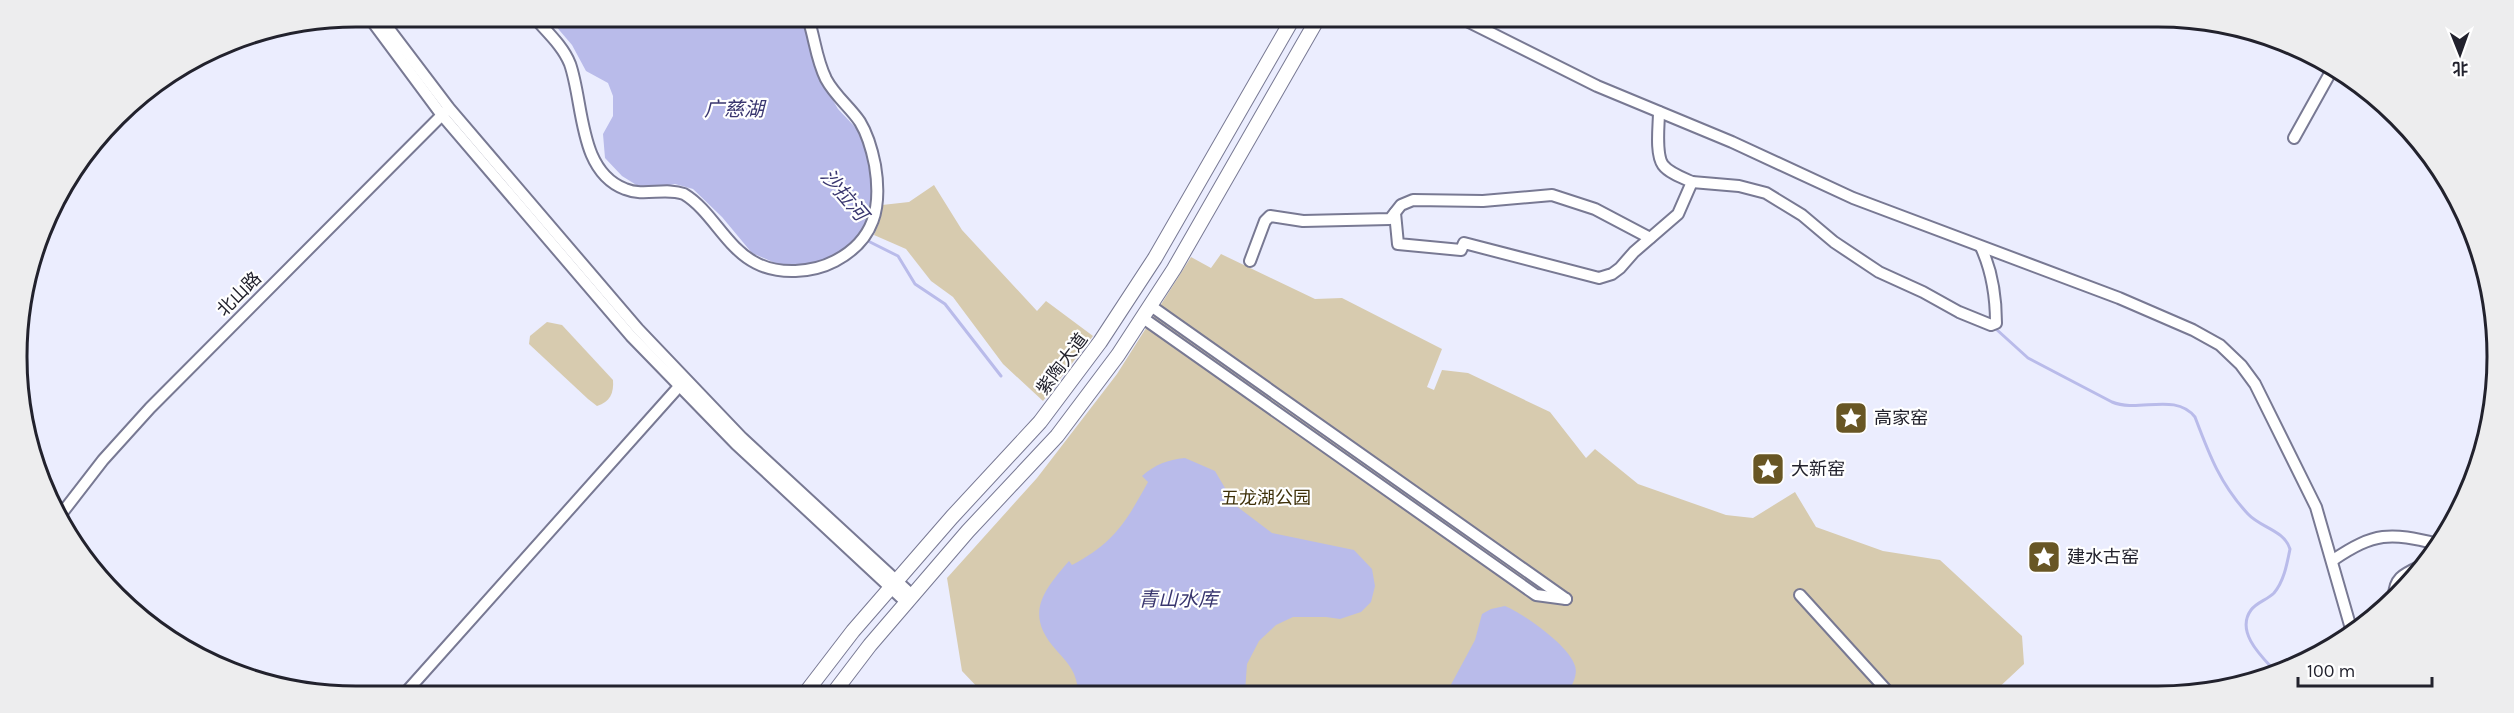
<svg xmlns="http://www.w3.org/2000/svg" width="2514" height="713" viewBox="0 0 2514 713" font-family="Karla,'Noto Sans SC',sans-serif">
<rect width="100%" height="100%" fill="#ebedfe"/>
<g fill="#d7cbaf">
<polygon points="934,185 962,230 1037,311 1046,301 1093,336 1043,401 1003,364 953,297 931,281 906,249 874,235 879,223 882,205 909,202"/>
<polygon points="1221,254 1315,299 1342,298 1442,349 1427,387 1434,390 1442,370 1468,373 1550,412 1586,458 1595,449 1638,484 1726,515 1753,518 1795,492 1816,527 1883,551 1940,560 2022,636 2024,664 1993,693 981,691 962,671 947,578 1037,478 1117,374 1191,257 1211,268"/>
<path d="M547 322 562 325 613 380C614 393 610 402 597 406L588 399 529 344 530 336Z"/>
</g>
<g fill="#b9bbea">
<polygon points="548,17 803,18 815,69 838,109 857,129 868,154 875,190 869,231 837,259 806,268 775,263 752,253 722,217 693,189 675,184 654,188 638,186 622,176 605,158 603,134 613,116 613,96 608,83 586,71 572,45"/>
<path d="M1185 458 1215 471 1235 505 1272 533 1354 550 1372 569 1375 586 1371 602 1361 612 1340 619 1326 617H1293L1276 625 1259 641 1247 664 1245 692H1078C1077 673 1069 664 1057 651 1024 615 1042 592 1069 561L1072 565C1114 543 1126 522 1148 482L1142 476C1156 464 1167 460 1185 458Z"/>
<path d="M1505 606C1524 614 1570 646 1575 666 1578 675 1572 684 1569 692H1447L1475 640 1482 614 1491 609Z"/>
</g>
<g fill="none" stroke-linecap="round" stroke-linejoin="round">
<g stroke="#b9bbea" stroke-width="3">
<polyline points="866,240 898,256 915,284 945,304 1001,376"/>
<path d="M1996 329 2028 358 2112 402C2139 413 2175 392 2195 417 2209 454 2220 484 2248 514 2261 528 2284 530 2290 549 2287 564 2284 581 2274 593 2267 600 2257 602 2251 610 2235 632 2262 657 2275 671"/>
</g>
<g stroke="#787993" stroke-width="14">
<g id="minor">
<polyline points="369,17 441,114 631,336 736,444 907,603"/>
<polyline points="380,17 449,108 638,329 742,438 913,596"/>
<path d="M534 17C547 32 563 46 570 64 584 104 578 171 625 189 644 197 665 187 684 194 712 211 726 248 756 263 779 275 812 273 835 261 875 240 882 207 875 165 872 150 868 135 860 122 850 107 835 96 826 79 816 59 815 39 808 18"/>
<polyline points="1465,20 1597,86 1732,142 1853,198 2119,298 2193,330 2220,345 2241,365 2255,384 2316,507 2352,632"/>
<polyline points="2294,138 2333,68"/>
<path d="M1692 182 1739 186 1766 193 1802 215 1834 242 1879 272 1923 292 1959 312 1991 325 1996 323C1996 297 1992 271 1981 247"/>
<path d="M1395 213 1398 244 1461 250 1464 243 1599 278 1612 274 1620 268 1634 252 1678 214 1692 182C1683 178 1669 173 1663 165 1655 154 1659 125 1659 112"/>
<polyline points="1250,261 1265,221 1270,216 1303,221 1390,219 1401,205 1413,200 1483,201 1552,195 1595,209 1650,238"/>
<polyline points="1151,306 1566,599"/>
<polyline points="1143,318 1536,595 1566,599"/>
<polyline points="62,513 103,460 150,408 447,110"/>
<path d="M2333 560C2375 532 2389 532 2438 544"/>
<polyline points="1800,595 1889,693"/>
<path d="M2394 597C2394 578 2404 574 2419 567"/>
<polyline points="408,690 683,382"/>
</g>
</g>
<g stroke="#787993" stroke-width="16">
<g id="major">
<polyline points="807,691 853,631 952,517 1040,422 1100,342 1155,258 1292,20"/>
<polyline points="835,691 870,645 968,531 1057,436 1118,355 1174,269 1317,20"/>
</g>
</g>
<use href="#minor" stroke="#fff" stroke-width="10"/>
<use href="#major" stroke="#fff" stroke-width="14"/>
</g>
<defs>
<g id="sight-square" transform="scale(1.725)"><rect x="-9" y="-9" width="18" height="18" rx="4" fill="#685624" stroke="#fff"/><path d="M0-6L1.8-2.2L6-1.7L2.9 1.2L3.7 5.4L0 3.3L-3.7 5.4L-2.9 1.2L-6-1.7L-1.8-2.2Z" fill="#fff"/></g>
</defs>
<g fill-rule="evenodd">
<use href="#sight-square" x="1851" y="418"/>
<use href="#sight-square" x="1768" y="469"/>
<use href="#sight-square" x="2044" y="557"/>
</g>
<g text-anchor="middle" dominant-baseline="central" stroke-width="4.5" stroke-linejoin="round" paint-order="stroke">
<g font-size="18" fill="#22222d" stroke="#fff">
<text transform="translate(239 294) rotate(-45)">北山路</text>
<text transform="translate(1062 364) rotate(-53)">紫陶大道</text>
</g>
<g font-size="18" fill="#22222d" stroke="#fff" text-anchor="start">
<text x="1874" y="418">高家窑</text>
<text x="1791" y="469">大新窑</text>
<text x="2067" y="557">建水古窑</text>
</g>
<g font-size="18" fill="#3f310a" stroke="#fff">
<text x="1266" y="498">五龙湖公园</text>
</g>
<g font-size="20" font-style="italic" fill="#39366f" stroke="#fff">
<text x="734" y="109">广慈湖</text>
<text transform="translate(844 195) rotate(50)">沙拉河</text>
<text x="1178" y="599">青山水库</text>
</g>
</g>
<path d="M0 0H2514V713H0ZM356 27H2158A329 329 0 0 1 2487 356V357A329 329 0 0 1 2158 686H356A329 329 0 0 1 27 357V356A329 329 0 0 1 356 27Z" fill="#ededee" fill-rule="evenodd"/>
<path fill="none" stroke="#22222d" stroke-width="3" d="M356 27H2158A329 329 0 0 1 2487 356V357A329 329 0 0 1 2158 686H356A329 329 0 0 1 27 357V356A329 329 0 0 1 356 27Z"/>
<g transform="translate(2460 54) rotate(179)" stroke="#ffffff" stroke-width="4.5" paint-order="stroke">
<path d="M0-4.5L10 22L0 15L-10 22Z" fill="#22222d"/>
<text y="-9" font-size="16" font-weight="bold" text-anchor="middle" fill="#22222d">北</text>
</g>
<path d="M2298 677v9h134v-9" fill="none" stroke="#22222d" stroke-width="3"/>
<text x="2307" y="677" font-size="18" fill="#22222d" stroke="#ffffff" stroke-width="4.5" paint-order="stroke">100 m</text>
</svg>
